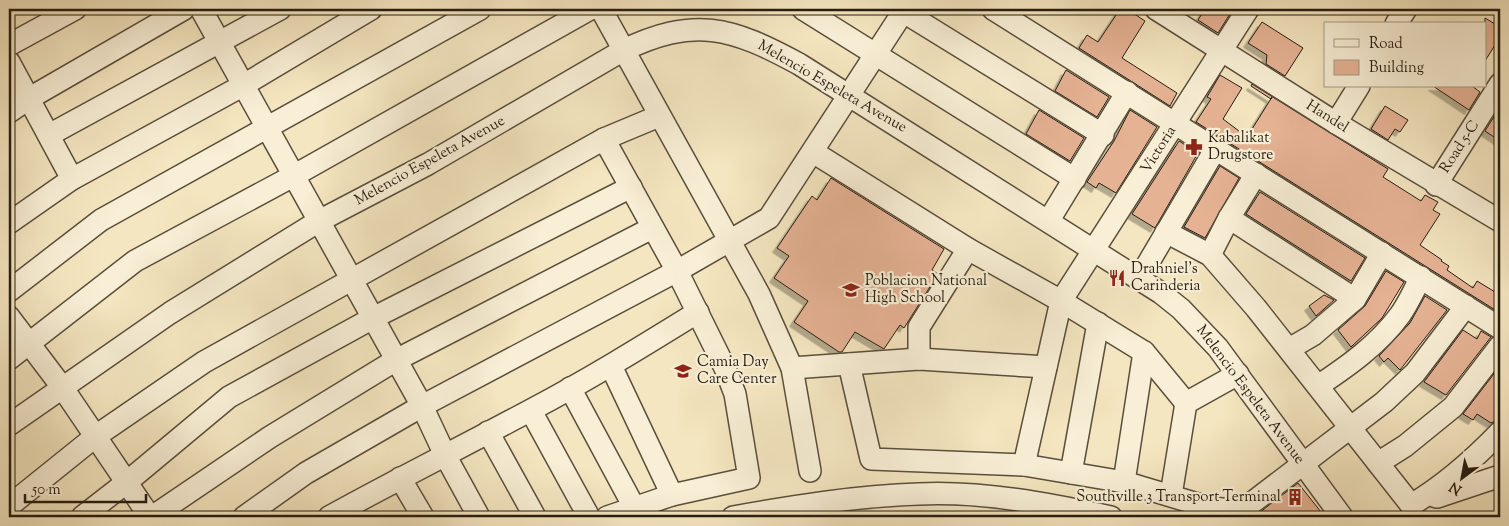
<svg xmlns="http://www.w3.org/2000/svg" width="1509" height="526" viewBox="0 0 1509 526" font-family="'Sorts Mill Goudy',serif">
<defs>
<filter id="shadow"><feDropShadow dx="-4.5" dy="4.5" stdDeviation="0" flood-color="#0004"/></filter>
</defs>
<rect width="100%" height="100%" fill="#f4e6c0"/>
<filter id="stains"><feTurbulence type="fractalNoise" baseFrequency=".004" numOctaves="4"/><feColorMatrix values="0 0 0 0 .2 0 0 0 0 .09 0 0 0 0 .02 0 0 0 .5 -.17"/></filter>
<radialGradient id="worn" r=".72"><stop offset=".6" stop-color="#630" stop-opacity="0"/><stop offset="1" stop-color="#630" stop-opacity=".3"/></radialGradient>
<g fill="#e5b294" stroke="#261d11" filter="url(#shadow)">
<polygon points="1120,9 1127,9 1145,21 1122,58 1177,93 1170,106 1079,48 1087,35 1098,42"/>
<polygon points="1205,9 1233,9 1218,33 1198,20"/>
<polygon points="1485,18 1500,27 1500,37 1485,61"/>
<polygon points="1262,22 1303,48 1285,76 1266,64 1267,55 1248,43"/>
<polygon points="1066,70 1109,97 1097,117 1055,91"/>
<polygon points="1220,75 1242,88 1223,119 1247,137 1272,97 1271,99 1251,86 1252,84 1388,169 1383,177 1421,201 1425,195 1438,202 1433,210 1440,214 1420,245 1442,260 1441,261 1449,266 1447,270 1473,288 1477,281 1500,295 1500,313 1196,122 1211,99 1207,97"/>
<polygon points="1433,86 1472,86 1480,92 1469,110"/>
<polygon points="1385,106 1408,120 1400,132 1395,129 1388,140 1371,129"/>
<polygon points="1500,107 1500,141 1485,131"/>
<polygon points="1039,110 1084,138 1070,161 1026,134"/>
<polygon points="1130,110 1157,127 1116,193 1099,183 1096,188 1087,182 1114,141"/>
<polygon points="1179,141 1198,153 1155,228 1132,214"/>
<polygon points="1220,166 1239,178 1205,238 1184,227"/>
<polygon points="831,178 944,249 932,270 938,274 904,328 900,325 884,349 855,332 842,352 839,352 794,322 808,301 774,278 789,256 777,248 812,196 817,200"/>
<polygon points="1260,192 1365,258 1351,281 1246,214"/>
<polygon points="1386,271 1404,282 1382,318 1351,347 1338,330 1365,306"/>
<polygon points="1324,295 1334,300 1316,316 1309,306"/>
<polygon points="1425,296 1447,310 1400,370 1388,358 1384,362 1379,356 1410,323"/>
<polygon points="1463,330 1477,339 1481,331 1491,337 1446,395 1424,382"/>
<polygon points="1500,366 1500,419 1491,423 1477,414 1473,420 1463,414"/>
<polygon points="1298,483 1325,517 1254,517 1273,502"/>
</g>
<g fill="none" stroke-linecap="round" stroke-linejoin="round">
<g stroke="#5a4f3d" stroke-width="24">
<g id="minor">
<polyline points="201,9 422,406 445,455 479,517"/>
<polyline points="601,9 759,294 792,368 810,471"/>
<polyline points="803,9 1075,179"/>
<polyline points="899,9 1103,135"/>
<polyline points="993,9 1500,328"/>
<polyline points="1156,9 1336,123 1500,221"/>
<polyline points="1396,24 1406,9"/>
<polyline points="9,45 75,9"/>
<polyline points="9,62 72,179"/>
<polyline points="9,112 28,99 184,9"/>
<polyline points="1336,123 1359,86"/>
<polyline points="49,135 280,9"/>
<polyline points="604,139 677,271 725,368 735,394 749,478 672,495 607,517"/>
<polyline points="813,152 968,249 1061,301 1144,352 1186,403"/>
<polyline points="1436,185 1500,84"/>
<polyline points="1229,218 1355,299"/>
<polyline points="1049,220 1127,92"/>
<polyline points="9,223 72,179 242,86 371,9"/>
<path d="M1166 232 1210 255 1256 308 1411 505C1445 485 1473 460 1500 432"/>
<polyline points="1210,255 1229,218 1256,174"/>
<polyline points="1140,277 1216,148"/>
<polyline points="9,291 101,220 480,9"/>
<polyline points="9,317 62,387 150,517"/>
<polyline points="1289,349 1313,335 1355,299 1382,253"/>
<polyline points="9,359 135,261 295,175 590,9"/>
<polyline points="919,359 919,327 968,249"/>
<polyline points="849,364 871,459 1024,465 1124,482 1211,508 1233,510 1249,505 1384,402 1415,373 1466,306"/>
<polyline points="611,366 672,495"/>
<polyline points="792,368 919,359 1046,367"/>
<path d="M1318 386C1348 366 1378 345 1400 315 1408 304 1414 290 1421 277"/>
<polyline points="570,388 634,507"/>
<polyline points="531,411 589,517"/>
<path d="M9 425 170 313 319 221 428 164 622 51C694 16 731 27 799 64L1161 293 1181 309 1218 348 1342 517"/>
<polyline points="488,432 535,517"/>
<polyline points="1378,463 1405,446 1453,407 1500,346"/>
<polyline points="1024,465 1061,301 1248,9"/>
<polyline points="1071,473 1098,323"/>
<polyline points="400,478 423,517"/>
<polyline points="1124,482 1144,352"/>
<polyline points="1171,495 1186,403 1238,374"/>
<polyline points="1434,496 1437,497 1500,476"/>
<polyline points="9,506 96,436 204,362 604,139 659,116"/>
<polyline points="82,517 127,482 229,397 373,318 631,187"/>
<polyline points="152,517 270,437 396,360 652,228"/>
<polyline points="244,517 306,473 422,406 677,271 769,218 905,9"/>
<path d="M329 517C396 480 464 446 531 410 588 380 643 346 698 312"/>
<path d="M733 517C795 506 856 496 919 494 983 491 1049 504 1111 517"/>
</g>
</g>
<use href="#minor" stroke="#f8efd6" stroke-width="21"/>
</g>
<defs>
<g id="pharmacy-bare" transform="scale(1.35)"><path d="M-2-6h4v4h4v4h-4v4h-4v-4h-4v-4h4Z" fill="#8f2418" stroke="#f8efd6" stroke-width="2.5" paint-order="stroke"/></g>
<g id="restaurant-bare" transform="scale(1.35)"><path d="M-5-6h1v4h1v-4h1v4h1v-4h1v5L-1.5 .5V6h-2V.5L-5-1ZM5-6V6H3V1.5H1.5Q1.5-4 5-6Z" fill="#8f2418" stroke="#f8efd6" stroke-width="2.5" paint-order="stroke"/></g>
<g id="school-bare" transform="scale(1.35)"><path d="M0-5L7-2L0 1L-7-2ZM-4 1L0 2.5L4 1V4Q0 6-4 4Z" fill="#8f2418" stroke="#f8efd6" stroke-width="2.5" paint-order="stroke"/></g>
<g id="building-bare" transform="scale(1.35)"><path d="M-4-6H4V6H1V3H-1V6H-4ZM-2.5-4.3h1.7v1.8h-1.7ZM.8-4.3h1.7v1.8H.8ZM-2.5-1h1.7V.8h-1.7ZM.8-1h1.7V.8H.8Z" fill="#8f2418" stroke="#f8efd6" stroke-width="2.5" paint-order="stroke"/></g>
</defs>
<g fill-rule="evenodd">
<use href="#pharmacy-bare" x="1194" y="147"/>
<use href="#restaurant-bare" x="1117" y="278"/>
<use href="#school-bare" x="851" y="290"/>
<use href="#school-bare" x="683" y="371"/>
<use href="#building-bare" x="1295" y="497"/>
</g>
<g text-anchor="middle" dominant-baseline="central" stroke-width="4.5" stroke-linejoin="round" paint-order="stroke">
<g font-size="15" fill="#261d11" stroke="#f8efd6">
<text transform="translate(832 87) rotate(30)">Melencio Espeleta Avenue</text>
<text transform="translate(1327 117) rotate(32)">Handel</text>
<text transform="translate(1460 147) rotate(-57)">Road 5-C</text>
<text transform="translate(1159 150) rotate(-58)">Victoria</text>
<text transform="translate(430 161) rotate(-29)">Melencio Espeleta Avenue</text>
<text transform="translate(1250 395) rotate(53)">Melencio Espeleta Avenue</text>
</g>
<g font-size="15" fill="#261d11" stroke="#f8efd6" text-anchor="start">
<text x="1208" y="138">Kabalikat<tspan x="1208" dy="17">Drugstore</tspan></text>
<text x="1131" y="269">Drahniel's<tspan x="1131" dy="17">Carinderia</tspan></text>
<text x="865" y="281">Poblacion National<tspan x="865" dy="17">High School</tspan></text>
<text x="697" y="362">Camia Day<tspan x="697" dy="17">Care Center</tspan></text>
<text x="1281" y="497" text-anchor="end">Southville 3 Transport Terminal</text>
</g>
</g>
<rect width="1509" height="526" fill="none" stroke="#f4e6c0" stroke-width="30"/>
<rect x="10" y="10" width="1489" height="506" fill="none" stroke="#261d11" stroke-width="2.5"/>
<rect x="15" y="15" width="1479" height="496" fill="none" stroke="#261d11"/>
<rect x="1324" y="22" width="162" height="65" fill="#f8efd6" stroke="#a49b87"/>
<rect x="1334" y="39" width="25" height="8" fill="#f8efd6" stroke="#a49b87"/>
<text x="1369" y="48" font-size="15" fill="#261d11">Road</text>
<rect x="1334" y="60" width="25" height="15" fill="#e5b294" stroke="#a49b87"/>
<text x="1369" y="72" font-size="15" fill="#261d11">Building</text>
<g transform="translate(1462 478) rotate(212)" stroke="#f8efd6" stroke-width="4" paint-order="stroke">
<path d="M0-4L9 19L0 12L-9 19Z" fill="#261d11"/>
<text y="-8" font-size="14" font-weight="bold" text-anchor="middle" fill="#261d11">N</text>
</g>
<path d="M25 494v8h121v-8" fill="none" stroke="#261d11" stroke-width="2.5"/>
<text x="32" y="494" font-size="15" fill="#261d11" stroke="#f8efd6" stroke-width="4" paint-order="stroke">50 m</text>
<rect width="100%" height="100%" filter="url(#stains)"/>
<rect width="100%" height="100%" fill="url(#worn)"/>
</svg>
